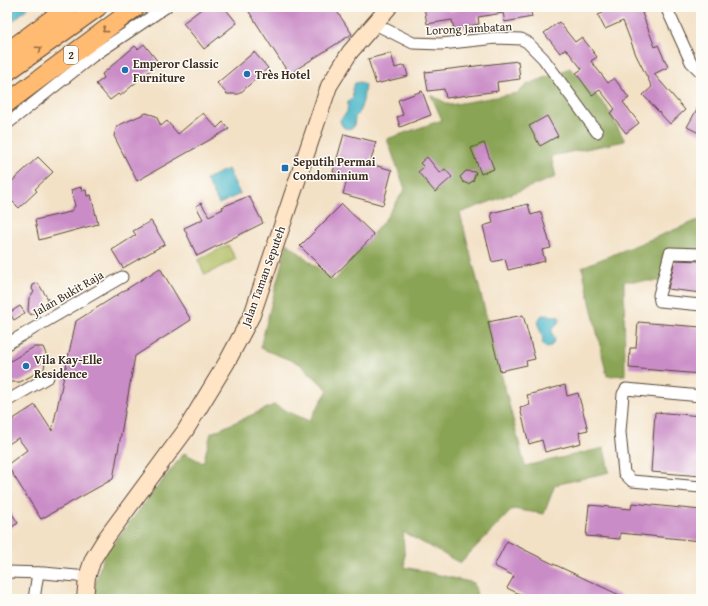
<svg xmlns="http://www.w3.org/2000/svg" width="708" height="606" viewBox="0 0 708 606" font-family="'Gentium Book Plus',serif">
<rect width="100%" height="100%" fill="#fdfcf7"/>
<filter id="ink" filterUnits="userSpaceOnUse"><feTurbulence type="fractalNoise" baseFrequency=".025" numOctaves="2"/><feDisplacementMap in="SourceGraphic" scale="8" xChannelSelector="R" yChannelSelector="G"/><feConvolveMatrix kernelMatrix="1 2 1 2 8 2 1 2 1" color-interpolation-filters="sRGB"/></filter>
<filter id="wash" filterUnits="userSpaceOnUse"><feTurbulence type="fractalNoise" baseFrequency=".012" numOctaves="4" result="noise"/><feDisplacementMap in="SourceGraphic" scale="16" xChannelSelector="R" yChannelSelector="G"/><feGaussianBlur stdDeviation="0.9" result="paint"/><feColorMatrix in="noise" values="0 0 0 0 0 0 0 0 0 0 0 0 0 0 0 0 0 1.4 0 .05"/><feComposite in="paint" operator="in"/></filter>
<g filter="url(#wash)">
<rect width="100%" height="100%" fill="#f3e1c6"/>
<polygon fill="#aebc5e" stroke="#74733e" points="228,245 236,259 205,275 198,260"/>
<g fill="#8aa455" stroke="#62673a">
<polygon points="570,68 606,106 625,141 551,156 556,177 460,213 525,466 604,448 609,472 555,485 544,514 513,509 460,563 403,532 405,567 474,583 478,599 90,599 104,555 184,453 203,463 211,433 274,405 309,421 328,390 300,364 260,348 287,243 334,281 386,218 405,189 387,139 442,120 431,95 450,105 518,93 526,85"/>
<polygon points="701,219 701,253 664,252 662,281 624,281 625,375 607,376 582,267"/>
</g>
<g fill="#4ab6c7" stroke="#427072">
<polygon points="7,7 29,7 7,26"/>
<path d="M360 82 365 85 363 101 360 110 355 117 354 127C347 131 341 128 340 120L347 112 348 102 353 97 352 89 355 83Z"/>
<polygon points="228,169 240,194 219,204 206,179"/>
<path d="M542 315 558 316 560 320C555 329 548 326 555 339L552 345 547 348 542 345C546 333 532 326 542 315Z"/>
</g>
<g id="blocks">
<g fill="#ca8cc7">
<polygon points="204,7 224,7 237,23 204,49 183,23"/>
<polygon points="246,7 334,7 352,34 289,74"/>
<polygon points="424,7 450,7 450,11 471,7 530,7 532,17 505,22 503,13 478,17 479,24 454,29 452,20 427,24"/>
<polygon points="608,7 656,7 642,13 655,47 658,45 668,67 654,74 685,110 670,124 643,95 652,87 636,55 623,21 605,29 598,15 610,10"/>
<polygon points="559,22 575,42 582,37 597,57 591,61 608,83 614,78 629,98 623,102 639,123 626,133 610,113 615,109 600,90 592,95 576,73 582,69 566,49 560,53 544,33"/>
<polygon points="144,44 159,63 120,96 118,94 110,100 96,84 104,78 102,74 135,46 138,49"/>
<polygon points="254,52 268,68 239,94 227,94 217,83"/>
<polygon points="391,53 395,68 405,65 408,76 376,84 368,59"/>
<polygon points="518,61 520,79 497,82 498,91 446,98 444,89 428,91 425,72"/>
<polygon points="422,91 431,115 400,127 397,117 403,115 398,100"/>
<polygon points="701,102 701,134 687,127"/>
<polygon points="146,113 156,116 161,126 167,121 178,134 203,113 217,128 223,122 229,129 137,181 114,136 117,126"/>
<polygon points="547,116 558,136 540,146 529,126"/>
<polygon points="344,134 376,142 370,164 392,170 383,205 343,194 348,176 333,172"/>
<polygon points="484,143 494,169 481,174 471,148"/>
<polygon points="38,157 53,172 35,189 37,191 19,208 7,196 7,186"/>
<polygon points="427,157 440,173 445,169 452,177 435,192 418,172 424,167 420,163"/>
<polygon points="466,171 476,172 473,181 468,184 463,182 460,177"/>
<polygon points="81,187 82,191 86,190 87,196 91,195 98,224 39,240 35,220 70,212 75,206 71,190"/>
<polygon points="249,196 263,223 197,256 184,228 203,219 196,206 201,203 209,216 223,209 222,207"/>
<polygon points="342,204 374,235 332,278 300,246"/>
<polygon points="528,204 531,215 541,212 551,248 542,250 545,261 508,270 505,259 492,262 483,226 493,223 491,213"/>
<polygon points="151,221 165,244 123,268 112,250 136,235 133,231"/>
<polygon points="675,260 701,261 701,293 668,289"/>
<polygon points="160,268 191,320 135,356 113,479 41,519 7,465 27,450 18,438 7,445 7,423 35,405 52,431 76,321"/>
<polygon points="38,283 48,299 45,306 31,315 28,311 29,298 34,292 32,289 33,285"/>
<polygon points="20,306 25,313 14,320 9,313"/>
<polygon points="523,315 535,359 526,361 527,365 500,371 488,322"/>
<polygon points="638,322 701,327 701,374 629,368 630,348 636,348"/>
<polygon points="34,347 43,347 46,354 44,369 20,382 7,382 7,363"/>
<polygon points="565,385 567,396 578,393 588,430 579,432 581,443 545,452 542,440 529,444 520,408 530,405 527,395"/>
<polygon points="655,412 701,416 701,476 651,472"/>
<polygon points="632,503 701,510 701,541 620,533 620,539 586,536 589,505 631,509"/>
<polygon points="7,506 18,523 7,530"/>
<polygon points="507,541 547,561 628,599 530,599 507,588 514,576 494,566"/>
</g>
</g>
</g>
<g filter="url(#ink)">
<use href="#blocks" fill-opacity="0" stroke="#574537" stroke-width="1"/>
<g fill="none" stroke-linecap="round" stroke-linejoin="round">
<g stroke="#574537" stroke-width="13">
<g id="street">
<polyline points="666,7 691,62 701,72"/>
<polyline points="375,24 413,43 441,44 496,38 521,39 527,42 543,58 597,132"/>
<polyline points="7,124 93,56 166,7"/>
<polyline points="701,254 670,253 659,295 660,301 701,305"/>
<polyline points="7,344 122,277"/>
<polyline points="701,396 626,389 623,394 620,432 624,473 632,481 701,487"/>
<polyline points="7,401 48,377"/>
<polyline points="7,572 44,573 87,577"/>
<polyline points="34,599 38,573"/>
</g>
</g>
<g stroke="#574537" stroke-width="18">
<polyline id="secondary" points="85,599 87,577 93,559 106,538 185,431 227,362 252,315 329,86 350,52 389,7"/>
</g>
<g stroke="#574537" stroke-width="20">
<g id="primary">
<polyline points="7,52 68,7"/>
<polyline points="7,72 98,7"/>
<polyline points="7,103 136,7"/>
</g>
</g>
<use href="#street" stroke="#fff" stroke-width="11"/>
<use href="#secondary" stroke="#ffe4c6" stroke-width="16"/>
<use href="#primary" stroke="#ffbb71" stroke-width="18"/>
</g>
<defs><path id="oneway-chevron" d="M-2-3.5L2.5 0L-2 3.5" fill="none" stroke-width="1.6" stroke-linecap="round" stroke-linejoin="round"/></defs>
<g stroke="#936b43">
<use href="#oneway-chevron" transform="translate(105 30) rotate(143)"/>
<use href="#oneway-chevron" transform="translate(39 49) rotate(-35)"/>
</g>
</g>
<g fill="#1f6fb2" stroke="#fdfcf7" stroke-width="1.5">
<circle cx="125" cy="70" r="4"/>
<circle cx="247" cy="74" r="4"/>
<rect x="281" y="164" width="8" height="8" rx="2"/>
<circle cx="26" cy="366" r="4"/>
</g>
<g text-anchor="middle" dominant-baseline="central" stroke-width="3" stroke-linejoin="round" paint-order="stroke">
<rect fill="#fdfcf7" stroke="#75695f" stroke-width="1" x="64" y="46" width="14" height="18" rx="3"/>
<g font-size="11" font-weight="bold" fill="#3b2a1e">
<text x="71" y="55">2</text>
</g>
<g font-size="12" fill="#3b2a1e" stroke="#fdfcf7">
<text transform="translate(469 28) rotate(-3)">Lorong Jambatan</text>
<text transform="translate(263 276) rotate(-70)">Jalan Taman Seputeh</text>
<text transform="translate(68 293) rotate(-30)">Jalan Bukit Raja</text>
</g>
<g font-size="12" font-weight="bold" fill="#3b2a1e" stroke="#fdfcf7" text-anchor="start">
<text x="133" y="63">Emperor Classic<tspan x="133" dy="14">Furniture</tspan></text>
<text x="255" y="74">Très Hotel</text>
<text x="293" y="161">Seputih Permai<tspan x="293" dy="14">Condominium</tspan></text>
<text x="34" y="359">Vila Kay-Elle<tspan x="34" dy="14">Residence</tspan></text>
</g>
</g>
<rect width="708" height="606" fill="none" stroke="#fdfcf7" stroke-width="24"/>
</svg>
